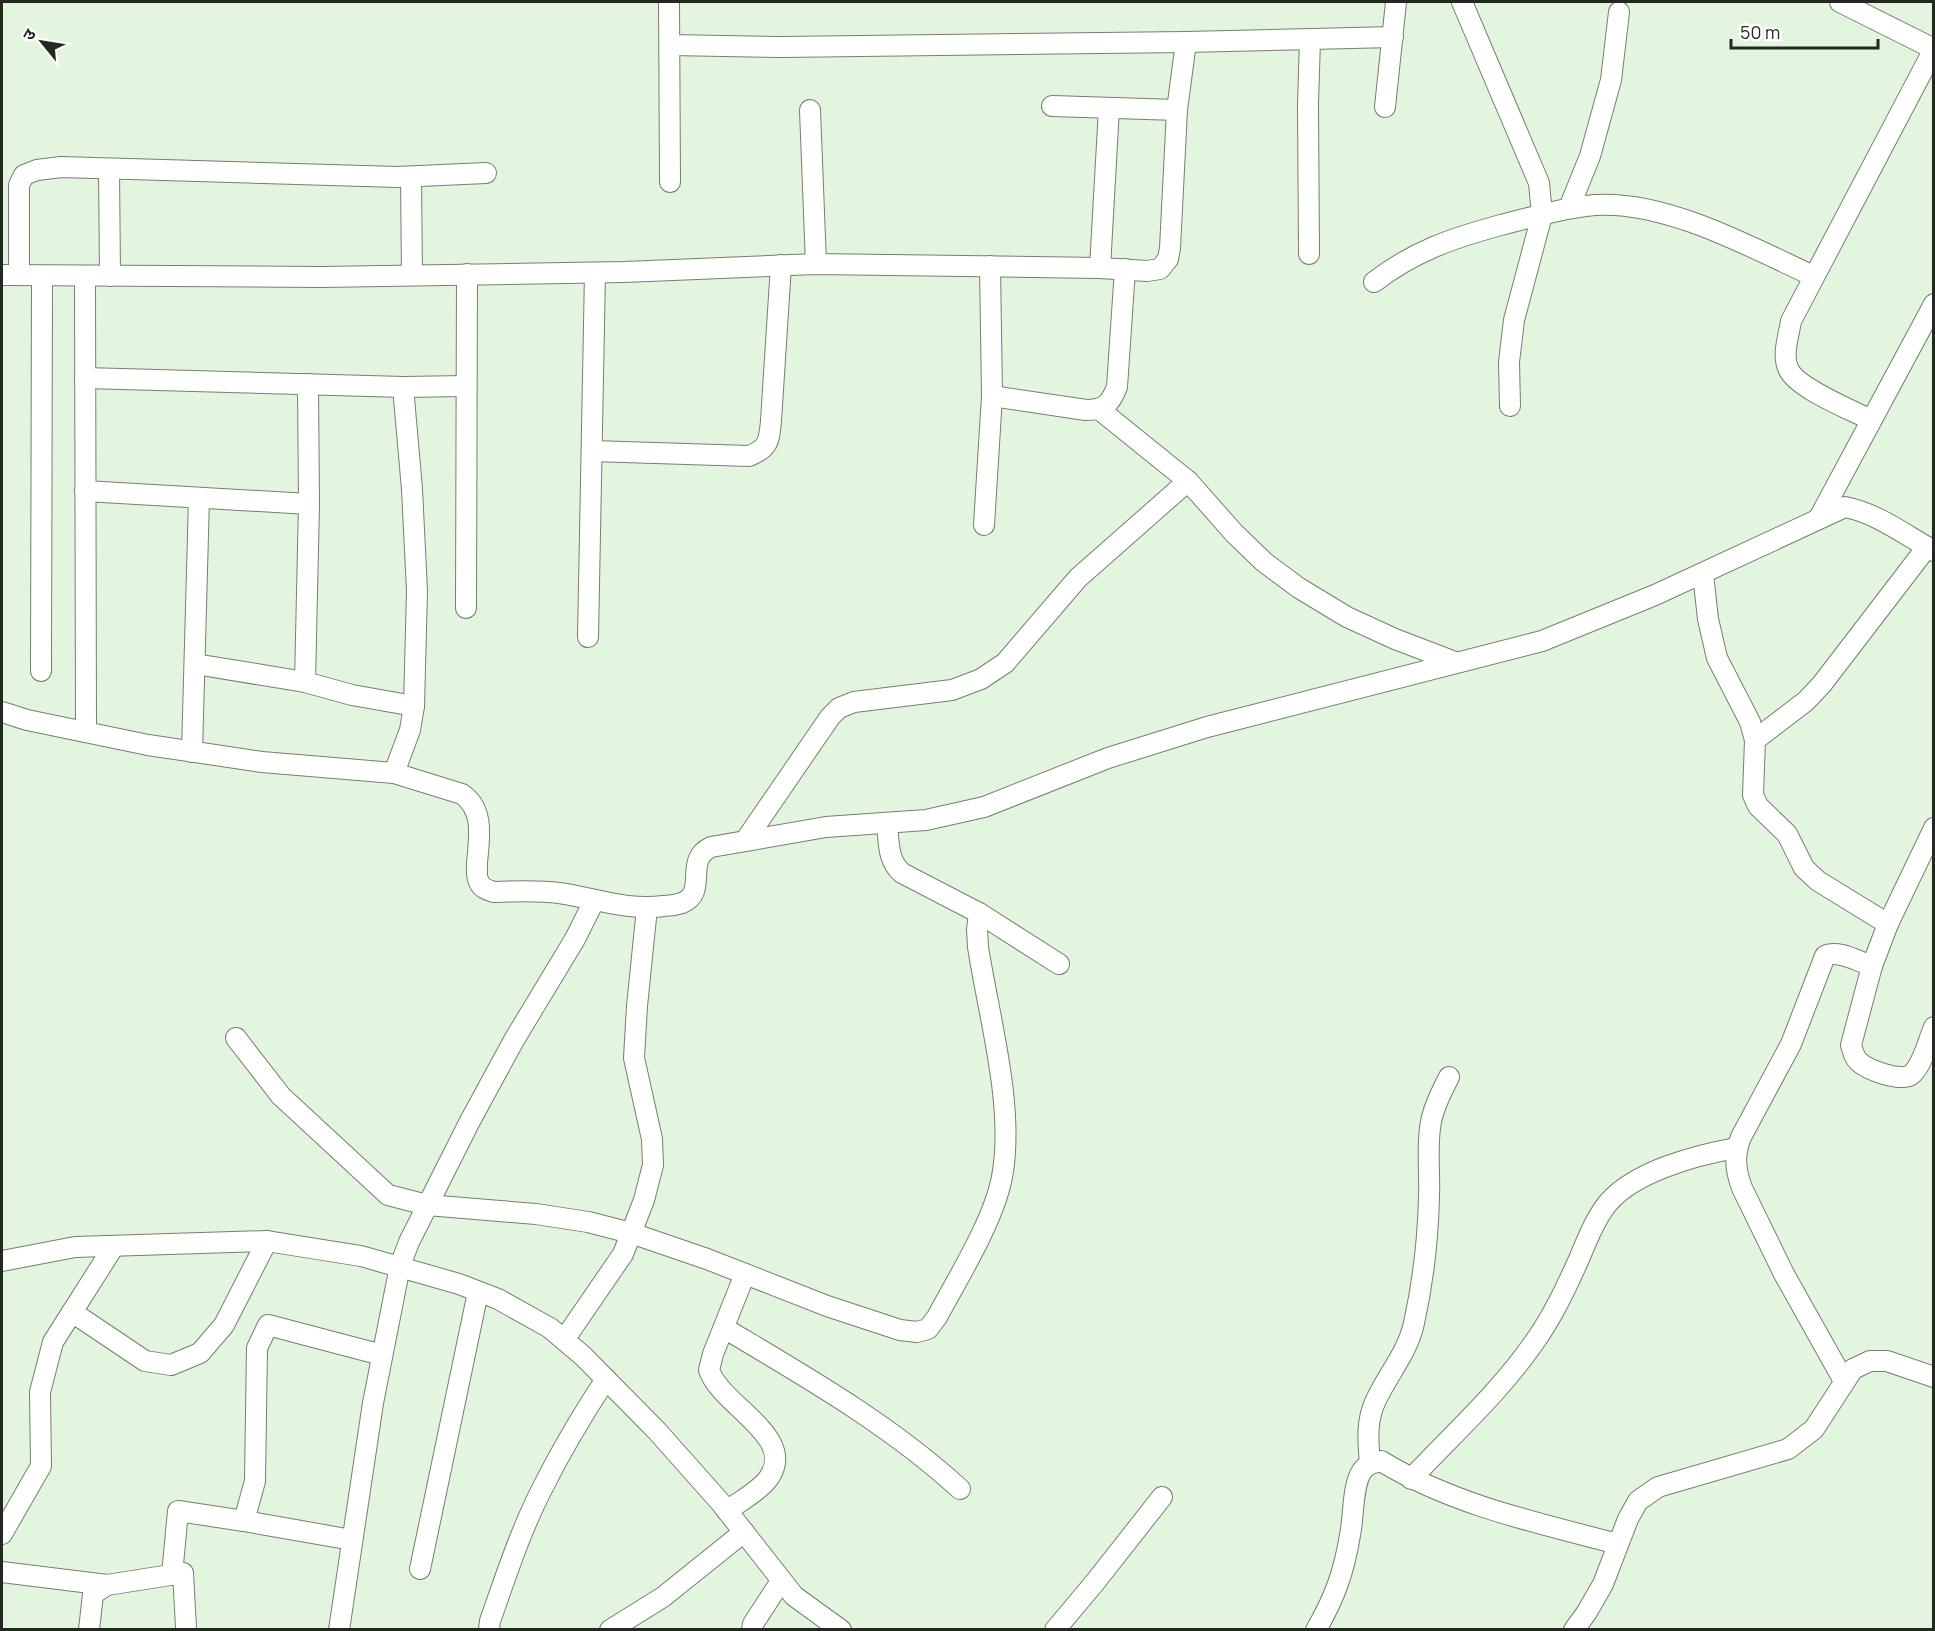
<svg xmlns="http://www.w3.org/2000/svg" width="1935" height="1631" viewBox="0 0 1935 1631" font-family="Manrope,'Noto Sans Devanagari',sans-serif">
<rect width="100%" height="100%" fill="#e4f5df"/>
<g fill="none" stroke-linecap="round" stroke-linejoin="round">
<g stroke="#72816e" stroke-width="22">
<g id="minor">
<polyline points="669,2 670,182"/>
<polyline points="1462,2 1539,183 1542,215 1514,320 1509,362 1510,406"/>
<path d="M1840 2 1934 49 1791 321C1789 335 1782 354 1788 368 1795 388 1852 410 1871 420"/>
<polyline points="670,45 782,47 1186,42 1393,37"/>
<polyline points="1052,106 1177,110"/>
<polyline points="1385,107 1396,2"/>
<polyline points="810,110 816,264"/>
<polyline points="109,169 110,276"/>
<polyline points="411,177 412,275"/>
<polyline points="1569,208 1590,156 1611,80 1619,12"/>
<polyline points="1309,254 1308,104 1310,39"/>
<polyline points="1100,268 1109,108"/>
<polyline points="19,274 19,185 24,175 37,170 61,167 397,177 486,173"/>
<polyline points="2,275 321,277 624,272 816,264 1100,268 1147,271 1160,269 1168,259 1170,248 1177,110 1186,42"/>
<polyline points="85,276 86,732"/>
<path d="M1374 282C1414 251 1453 238 1501 225 1532 217 1563 208 1595 205 1665 200 1751 247 1813 276"/>
<polyline points="85,378 403,387 466,386"/>
<path d="M992 396 1086 410C1105 410 1110 404 1117 387L1125 269"/>
<polyline points="1100,410 1188,481 1234,533 1264,562 1299,588 1347,617 1395,639 1455,662"/>
<path d="M592 451 749 456C769 448 769 441 771 421L781 265"/>
<polyline points="85,491 309,504"/>
<polyline points="1819,518 1934,304"/>
<polyline points="984,525 992,396 990,266"/>
<polyline points="1703,574 1708,619 1717,658 1750,722 1755,740 1753,795 1758,806 1787,834 1804,868 1818,881 1888,924"/>
<polyline points="466,608 467,274"/>
<polyline points="588,637 595,273"/>
<polyline points="195,664 305,682 352,695 414,706"/>
<polyline points="41,671 42,276"/>
<polyline points="305,682 309,504 308,384"/>
<path d="M2 712 27 720 148 745 262 762 394 773 462 794C485 810 479 839 477 863 477 869 476 877 479 882 482 889 488 890 494 892 515 891 538 890 559 893 596 898 625 911 664 906 670 906 676 905 682 903 709 892 683 860 711 847L826 827 926 820 984 807 1108 758 1207 727 1542 641 1655 595 1845 507C1877 513 1905 535 1934 551"/>
<polyline points="1755,740 1806,701 1822,684 1927,547"/>
<polyline points="192,752 199,498"/>
<polyline points="394,773 410,730 414,706 417,591 412,489 403,387"/>
<path d="M887 823C889 841 887 860 902 873L979 913 1059 964"/>
<path d="M1934 828 1888 924 1872 966 1851 1045C1853 1052 1854 1057 1859 1062 1868 1070 1902 1083 1912 1074 1923 1064 1928 1041 1934 1027"/>
<polyline points="745,841 830,717 839,708 854,702 952,690 981,679 1005,663 1078,578 1188,481"/>
<path d="M236 1038 281 1096 388 1195 427 1205 536 1214 588 1222 631 1233 707 1259 827 1306 900 1330 917 1332 928 1329 937 1317C958 1278 994 1220 1002 1177 1015 1107 989 1018 978 947L977 930 979 913"/>
<polyline points="2,1261 75,1247 267,1241 361,1256 459,1284 498,1299 550,1328 583,1356 657,1431 721,1503 794,1596 841,1630"/>
<polyline points="72,1312 145,1361 171,1365 200,1353 224,1325 267,1241"/>
<path d="M724 1328C806 1377 889 1424 960 1489"/>
<polyline points="564,1340 623,1254 644,1200 653,1165 652,1139 634,1058 637,1006 647,908"/>
<path d="M1844 1381 1784 1274 1742 1188C1735 1169 1734 1155 1741 1137L1791 1044 1825 956C1838 949 1859 962 1872 966"/>
<path d="M1370 1463C1368 1442 1366 1420 1376 1400 1388 1374 1408 1352 1414 1323 1423 1282 1428 1239 1429 1197 1430 1174 1427 1151 1430 1128 1432 1110 1441 1093 1449 1077"/>
<path d="M1411 1479C1452 1435 1499 1393 1533 1344 1552 1318 1566 1288 1579 1259 1587 1240 1595 1219 1608 1203 1635 1171 1697 1155 1736 1148"/>
<path d="M727 1511C740 1501 758 1492 768 1479 799 1437 721 1406 709 1370L713 1354 745 1274"/>
<polyline points="244,1521 352,1540"/>
<polyline points="2,1534 41,1466 40,1392 53,1342 114,1246"/>
<polyline points="420,1569 478,1292"/>
<polyline points="2,1572 107,1585 183,1573 186,1627"/>
<polyline points="172,1575 178,1511 244,1521 255,1481 257,1348 268,1325 382,1355"/>
<polyline points="89,1630 93,1594 107,1585"/>
<polyline points="339,1630 373,1403 400,1266 409,1242 470,1121 514,1040 575,939 594,901"/>
<path d="M489 1630 490 1621C506 1576 521 1529 543 1487 562 1449 583 1414 606 1379"/>
<polyline points="610,1630 663,1597 744,1532"/>
<polyline points="752,1630 753,1624 781,1581"/>
<polyline points="1055,1630 1096,1581 1162,1497"/>
<path d="M1316 1630C1335 1597 1344 1572 1350 1535 1354 1517 1352 1486 1362 1471 1367 1464 1373 1463 1381 1461 1453 1505 1538 1523 1618 1544"/>
<polyline points="1574,1630 1587,1612 1603,1584 1628,1519 1638,1501 1658,1487 1788,1449 1814,1429 1853,1369 1870,1361 1887,1361 1934,1377"/>
</g>
</g>
<use href="#minor" stroke="#fff" stroke-width="20"/>
</g>
<rect width="1935" height="1631" fill="none" stroke="#232921" stroke-width="6"/>
<g transform="translate(42 42) rotate(300)" stroke="#ffffff" stroke-width="4.5" paint-order="stroke">
<path d="M0-4.5L10 22L0 15L-10 22Z" fill="#232921"/>
<text y="-9" font-size="16" font-weight="bold" text-anchor="middle" fill="#232921">उ</text>
</g>
<path d="M1731 39v9h147v-9" fill="none" stroke="#232921" stroke-width="3"/>
<text x="1740" y="39" font-size="18" fill="#232921" stroke="#ffffff" stroke-width="4.5" paint-order="stroke">50 m</text>
</svg>
